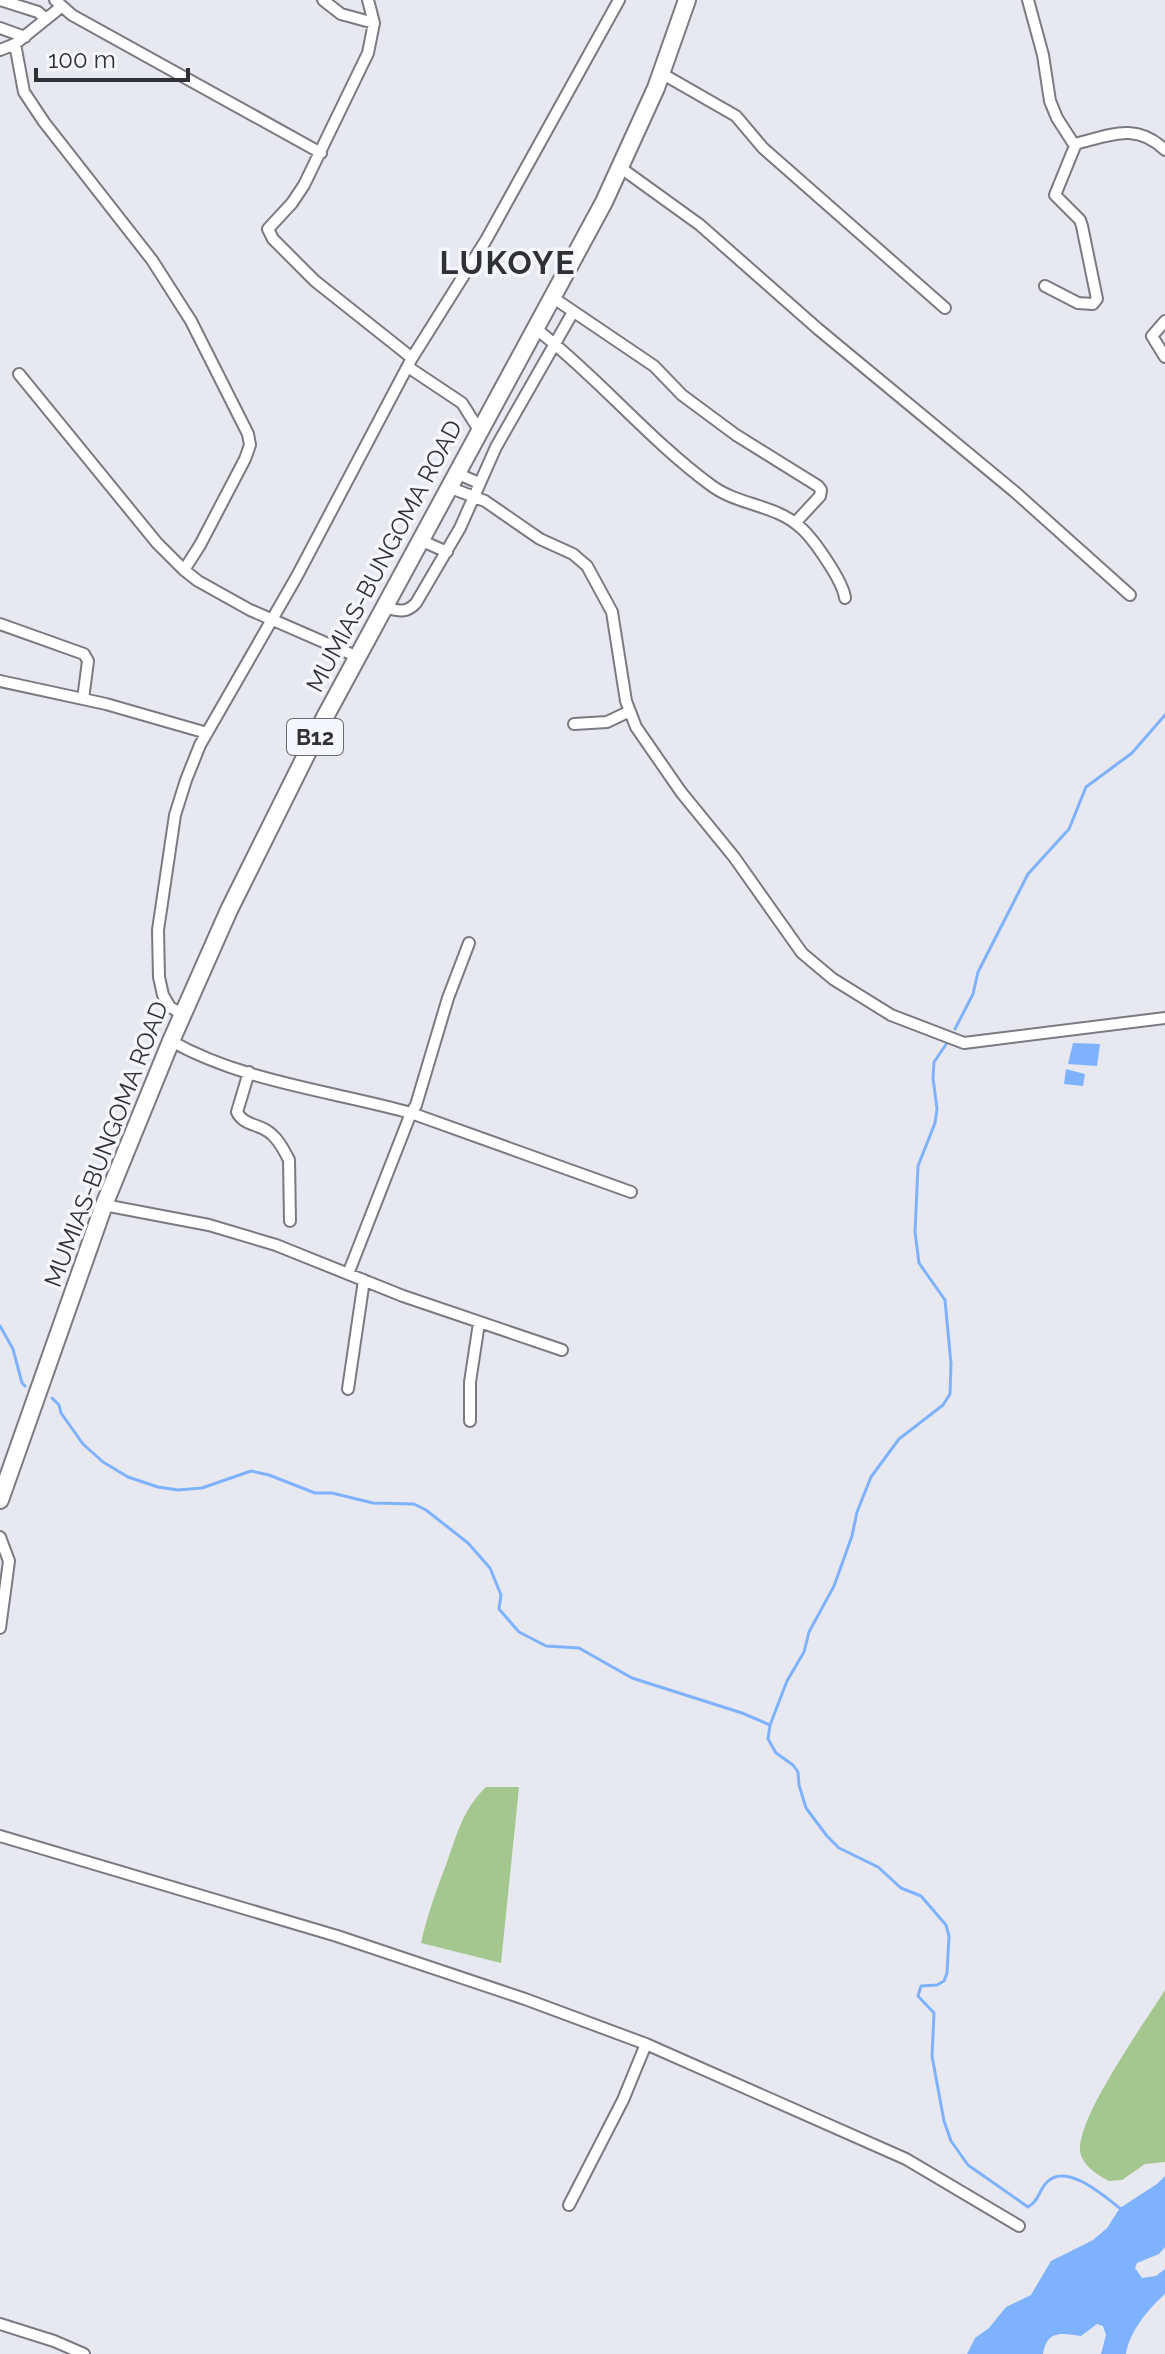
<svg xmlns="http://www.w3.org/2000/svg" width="1165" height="2354" font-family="Raleway,sans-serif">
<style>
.green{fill:#a4c78f}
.water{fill:#7eb2ff}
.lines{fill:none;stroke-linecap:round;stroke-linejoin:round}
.stream{stroke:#7eb2ff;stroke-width:3}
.minor-casing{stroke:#7a7a81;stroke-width:14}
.trunk-casing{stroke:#7a7a81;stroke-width:20}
.minor{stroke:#fff;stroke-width:10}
.trunk{stroke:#fff;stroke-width:16}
.labels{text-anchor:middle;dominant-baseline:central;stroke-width:7;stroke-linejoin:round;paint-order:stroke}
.shield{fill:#f5f6fe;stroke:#6b6c71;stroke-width:2}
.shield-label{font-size:22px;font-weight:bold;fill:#303134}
.street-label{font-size:24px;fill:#303134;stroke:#f5f6fe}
.district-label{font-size:32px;font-weight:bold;letter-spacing:2px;fill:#303134;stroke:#f5f6fe}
</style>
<rect width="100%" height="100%" fill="#e8e8f0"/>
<path class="green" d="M 486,1787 L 519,1787 L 501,1963 L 421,1943 C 427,1916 436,1891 446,1865 C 457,1835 462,1810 486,1787 Z
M 1165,1990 L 1165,2162 L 1145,2164 L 1122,2180 L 1109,2181 C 1098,2175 1081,2165 1080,2150 C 1078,2116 1145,2022 1165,1990 Z"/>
<path class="water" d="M 1073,1043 L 1100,1044 L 1097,1066 L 1068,1064 Z
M 1066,1069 L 1085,1074 L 1083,1086 L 1064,1084 Z
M 1165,2176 L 1165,2247 L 1159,2254 L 1137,2263 L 1135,2268 L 1142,2278 L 1156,2276 L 1165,2269 L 1165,2294 C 1149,2308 1129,2332 1126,2354 L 1101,2354 L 1106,2335 L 1103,2326 L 1097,2324 L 1081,2336 C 1061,2333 1047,2330 1043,2354 L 967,2354 L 975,2338 L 989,2328 L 1006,2307 L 1031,2295 L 1051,2261 L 1093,2240 L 1107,2228 L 1120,2208 L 1157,2184 Z"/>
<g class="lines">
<path class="stream" d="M 955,1029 L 973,994 L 978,972 L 1028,874 L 1069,829 L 1086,787 L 1132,753 L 1165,715
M 947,1043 L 934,1062 L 933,1078 L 937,1109 L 935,1123 L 918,1166 L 915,1232 L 919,1263 L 945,1300 L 951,1364 L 950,1394 L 943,1405 L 899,1439 L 871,1477 L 857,1512 L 852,1536 L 834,1586 L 809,1632 L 804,1652 L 787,1681 L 770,1725 L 768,1739 L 776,1753 L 793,1765 L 798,1772 L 799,1785 L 806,1808 L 827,1836 L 839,1848 L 878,1867 L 901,1888 L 921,1896 L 946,1925 L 949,1936 L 947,1973 L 944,1981 L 937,1985 L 921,1986 L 918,1996 L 934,2013 L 932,2056 L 944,2121 L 951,2141 L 968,2165 L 1028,2207 C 1039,2201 1039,2190 1047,2182 C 1067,2162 1105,2197 1121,2209
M 0,1326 L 13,1349 L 22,1383 L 25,1386
M 52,1398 L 59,1405 L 61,1413 L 83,1444 L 103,1462 L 128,1477 L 158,1487 L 178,1490 L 202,1488 L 251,1471 L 269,1475 L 315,1493 L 332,1493 L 373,1503 L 414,1504 L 426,1510 L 468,1543 L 490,1568 L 501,1595 L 499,1609 L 519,1632 L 546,1646 L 579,1648 L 632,1678 L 742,1713 L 770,1725"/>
<g class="minor-casing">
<path id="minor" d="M 0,0 L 38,12 L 46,19
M 55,0 L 72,15 L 321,153
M 323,0 L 341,14 L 374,23
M 368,0 L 374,23 L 368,53 L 304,185 L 292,203 L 268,229 L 273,239 L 315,281 L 412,358
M 1028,0 L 1043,55 L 1050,101 L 1057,118 L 1075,146 L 1055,195 L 1080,220 L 1082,226 L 1097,299 L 1093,304 L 1078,303 L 1045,286
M 0,28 L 25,37
M 15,44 L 24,92 L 44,122 L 152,260 L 191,321 L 248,434 L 250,445 L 245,459 L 200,545 L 184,570
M 0,50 L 15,44 L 61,7
M 661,73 L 736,116 L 763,148 L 945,308
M 1075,144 C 1111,135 1136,122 1165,150
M 621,168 L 700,225 L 818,329 L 1015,492 L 1130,595
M 552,297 L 654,366 L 682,395 L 736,435 L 818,486 L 821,490 L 820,496 L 795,523
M 1165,321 L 1152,336 L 1165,357
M 535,328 C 598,377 648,439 712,486 C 738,505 776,505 800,527 C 813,538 843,581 845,598
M 408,367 L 462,403 L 479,430
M 19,374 L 157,543 L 184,570 L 198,581 L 250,610 L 358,657
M 456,473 L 479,483
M 448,487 L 485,501 L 540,539 L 573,554 L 587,566 L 612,612 L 626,701 L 636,727 L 681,792 L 734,857 L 802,953 L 833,979 L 891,1015 L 964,1043 L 1165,1018
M 420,540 L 447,552
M 384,607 C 398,611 406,614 416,603 L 460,528 L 496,447 L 573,312
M 0,624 L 84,654 L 88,661 L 83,699
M 0,681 L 106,704 L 207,733
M 574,724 L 607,722 L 628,712
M 469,943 L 448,998 L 416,1105 L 411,1113 L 631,1192
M 182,1014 L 170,1007 L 163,995 L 159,977 L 158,930 L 175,815 L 186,780 L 200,745 L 297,576 L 412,358 L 486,240 L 619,0
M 171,1041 C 244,1082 332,1091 411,1113 L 348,1274
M 249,1072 L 237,1112 C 242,1123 254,1124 264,1129 C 276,1135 283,1148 289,1160 L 290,1221
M 104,1205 L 209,1225 L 276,1245 L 403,1296 L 562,1350
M 348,1389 L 364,1280
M 470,1421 L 470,1382 L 479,1323
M 0,1537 L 9,1561 L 0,1628
M 0,1836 L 337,1936 L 525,1999 L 646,2044 L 906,2159 L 1019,2226
M 569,2205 L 623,2100 L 646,2044
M 0,2324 L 54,2341 L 84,2354"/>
</g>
<g class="trunk-casing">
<path id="trunk" d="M 0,1500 L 104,1205 L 171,1041 L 229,910 L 325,717 L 604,202 L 656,88 L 687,0"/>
</g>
<use href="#minor" class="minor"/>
<use href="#trunk" class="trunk"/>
</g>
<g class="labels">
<rect class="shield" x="287" y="719" width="56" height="36" rx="6"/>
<g class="shield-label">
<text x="315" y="737">B12</text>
</g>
<g class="street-label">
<text transform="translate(384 556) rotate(-62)">MUMIAS-BUNGOMA ROAD</text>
<text transform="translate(106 1144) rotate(-69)">MUMIAS-BUNGOMA ROAD</text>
</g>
<g class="district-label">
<text x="508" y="262">LUKOYE</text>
</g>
</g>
<path d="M36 68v12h152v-12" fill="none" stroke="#303134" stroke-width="4"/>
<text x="48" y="68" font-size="24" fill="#303134" stroke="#f5f6fe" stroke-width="6" paint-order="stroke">100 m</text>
</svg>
